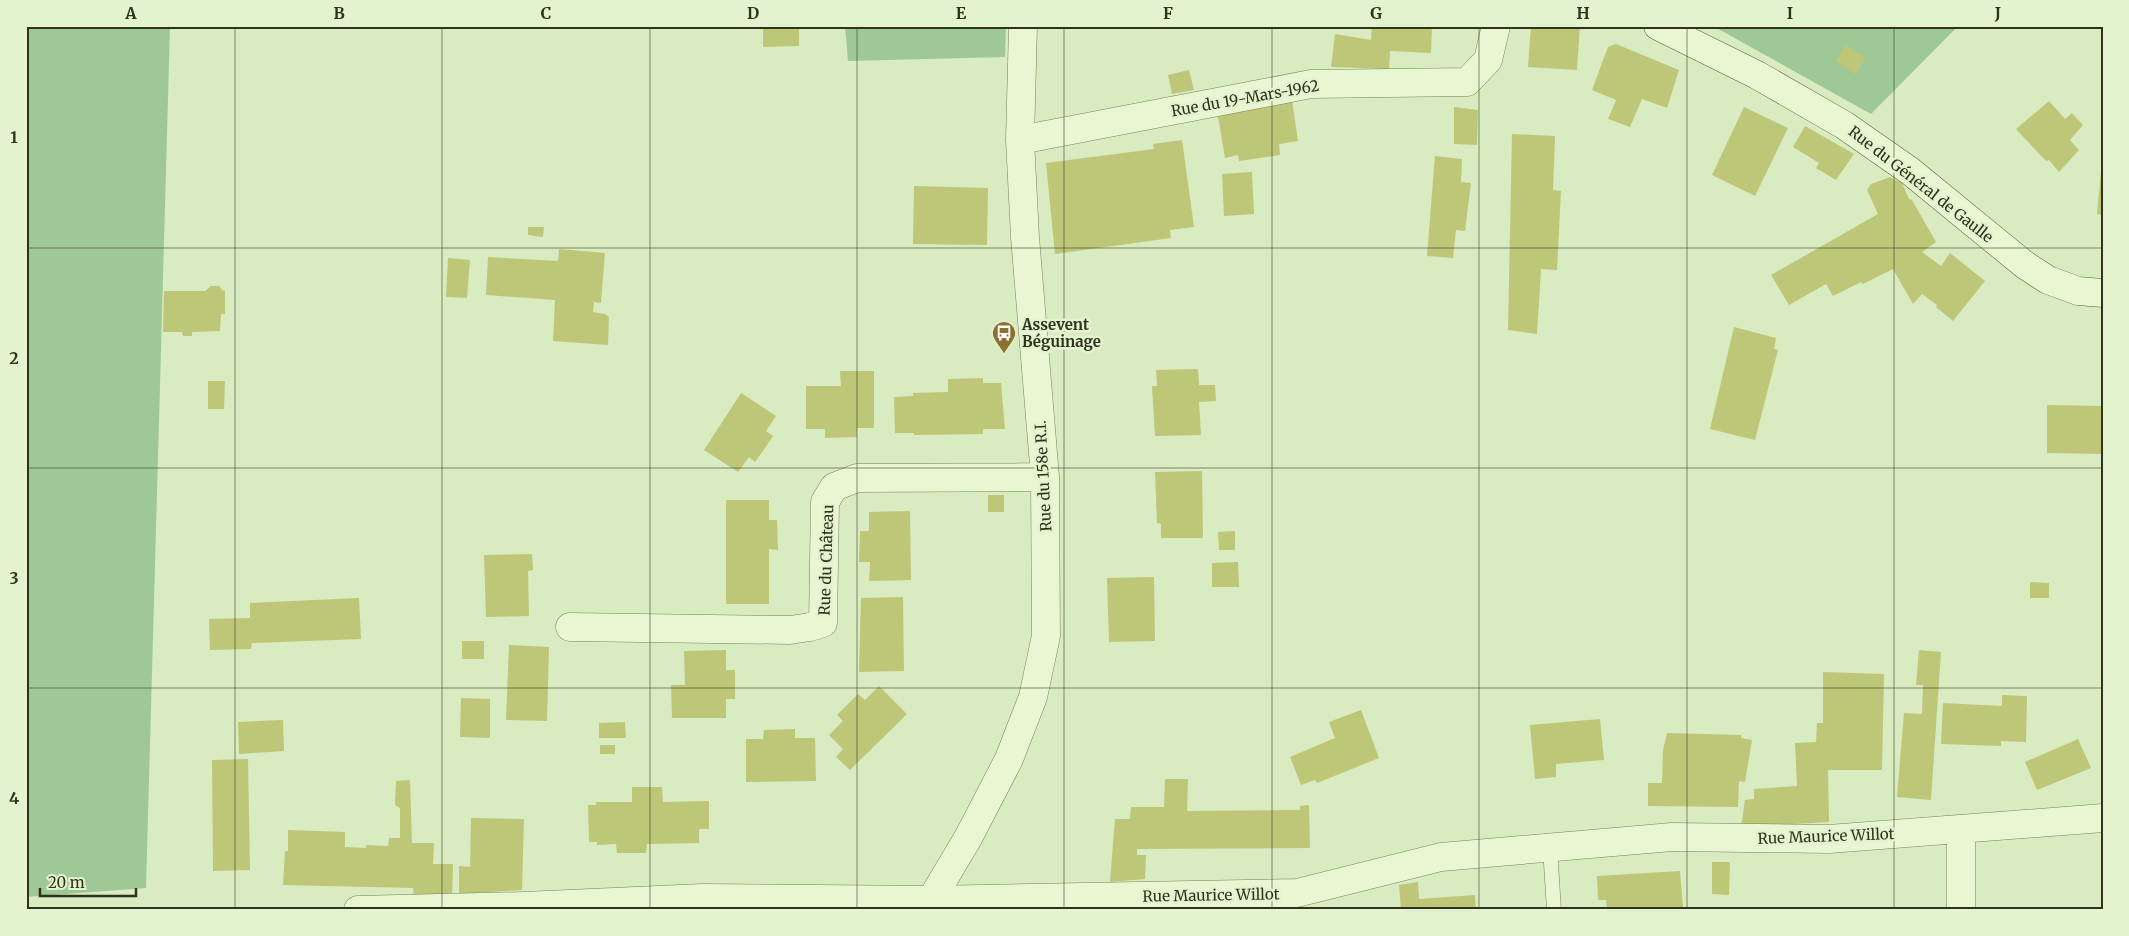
<svg xmlns="http://www.w3.org/2000/svg" width="2129" height="936" font-family="Merriweather,serif">
<style>
.green{fill:#9ec895}
.building{fill:#bdc777}
.lines{fill:none;stroke-linecap:round;stroke-linejoin:round}
.lane-casing{stroke:#798259;stroke-width:15}
.street-casing{stroke:#798259;stroke-width:29}
.secondary-casing{stroke:#5c643c;stroke-width:29}
.lane{stroke:#e8f6d2;stroke-width:14}
.street{stroke:#e8f6d2;stroke-width:28}
.secondary{stroke:#e8f6d2;stroke-width:28}
.grid{fill:none;stroke:#2f331d;stroke-width:1;stroke-opacity:0.55}
.labels{text-anchor:middle;dominant-baseline:central;stroke-width:5;stroke-linejoin:round;paint-order:stroke}
.street-label{font-size:15px;fill:#2f331d;stroke:#e4f3cf}
.poi-label{font-size:15px;font-weight:bold;fill:#2f331d;stroke:#e4f3cf;text-anchor:start}
.neatline{fill:none;stroke:#2f331d;stroke-width:2}
.grid-label{font-size:16px;text-anchor:middle;font-weight:bold;fill:#2f331d}
</style>
<rect width="100%" height="100%" fill="#d9ebc0"/>
<path class="green" d="M 26,26 L 170,26 L 146,888 L 26,897 Z
M 845,26 L 1006,26 L 1005,57 L 848,61 Z
M 1713,26 L 1958,26 L 1871,114 Z"/>
<path class="building" d="M 763,26 L 799,26 L 799,46 L 763,47 Z
M 1372,26 L 1432,26 L 1431,53 L 1390,51 L 1389,69 L 1331,67 L 1335,34 L 1371,40 Z
M 1531,26 L 1580,26 L 1577,70 L 1528,67 Z
M 1616,44 L 1679,70 L 1667,108 L 1642,99 L 1630,127 L 1608,119 L 1616,100 L 1592,90 L 1608,47 Z
M 1846,45 L 1866,58 L 1855,74 L 1836,61 Z
M 1189,70 L 1194,90 L 1172,94 L 1168,75 Z
M 1292,100 L 1298,141 L 1279,144 L 1280,155 L 1239,161 L 1238,155 L 1225,158 L 1217,110 Z
M 2049,101 L 2065,119 L 2072,113 L 2083,125 L 2070,140 L 2079,150 L 2059,172 L 2049,160 L 2046,161 L 2016,129 Z
M 1454,107 L 1478,110 L 1477,145 L 1454,144 Z
M 1744,107 L 1788,128 L 1755,196 L 1712,175 Z
M 1805,126 L 1854,154 L 1836,180 L 1816,168 L 1819,163 L 1793,147 Z
M 1512,134 L 1555,136 L 1553,190 L 1561,191 L 1557,270 L 1541,269 L 1537,334 L 1508,330 Z
M 1182,140 L 1194,227 L 1170,230 L 1171,238 L 1055,254 L 1046,163 L 1154,149 L 1153,144 Z
M 1435,156 L 1462,159 L 1461,182 L 1471,183 L 1465,231 L 1456,230 L 1453,258 L 1427,256 Z
M 2101,171 L 2103,171 L 2103,215 L 2097,214 Z
M 1252,172 L 1254,214 L 1224,216 L 1222,174 Z
M 1890,177 L 1902,183 L 1909,199 L 1912,200 L 1936,242 L 1922,252 L 1941,266 L 1950,253 L 1985,281 L 1953,321 L 1936,307 L 1937,305 L 1922,294 L 1913,304 L 1893,269 L 1863,284 L 1861,282 L 1833,296 L 1826,284 L 1789,305 L 1771,275 L 1878,214 L 1867,190 L 1871,184 Z
M 914,186 L 988,188 L 987,245 L 913,244 Z
M 528,227 L 544,227 L 543,237 L 528,235 Z
M 559,249 L 605,253 L 601,303 L 594,302 L 593,312 L 605,314 L 609,317 L 608,345 L 553,341 L 555,300 L 486,295 L 488,257 L 558,261 Z
M 448,258 L 470,260 L 467,298 L 446,297 Z
M 211,286 L 219,286 L 223,291 L 225,290 L 225,314 L 221,314 L 220,331 L 192,332 L 192,336 L 183,336 L 182,332 L 163,332 L 164,291 L 205,291 Z
M 1734,327 L 1776,338 L 1774,349 L 1778,350 L 1755,440 L 1710,429 Z
M 1198,369 L 1199,385 L 1215,385 L 1216,401 L 1199,402 L 1201,435 L 1155,436 L 1152,386 L 1157,386 L 1156,370 Z
M 840,371 L 874,371 L 874,428 L 857,428 L 857,437 L 825,438 L 825,429 L 806,429 L 806,386 L 841,386 Z
M 983,378 L 983,383 L 1001,383 L 1005,429 L 983,429 L 983,434 L 914,435 L 914,433 L 895,433 L 894,397 L 913,396 L 913,393 L 948,392 L 948,379 Z
M 208,381 L 225,381 L 224,409 L 208,409 Z
M 741,393 L 776,416 L 766,431 L 773,436 L 765,448 L 755,462 L 749,457 L 738,472 L 704,450 Z
M 2047,405 L 2103,406 L 2103,454 L 2047,453 Z
M 1202,471 L 1203,538 L 1161,538 L 1161,524 L 1157,523 L 1155,472 Z
M 988,495 L 1004,495 L 1004,512 L 988,512 Z
M 726,500 L 769,500 L 769,520 L 777,520 L 778,550 L 769,549 L 769,604 L 726,604 Z
M 910,511 L 911,580 L 869,581 L 870,562 L 859,562 L 860,531 L 869,531 L 869,512 Z
M 1235,531 L 1235,550 L 1219,550 L 1218,532 Z
M 532,554 L 533,570 L 528,571 L 529,616 L 486,617 L 484,555 Z
M 1238,562 L 1239,587 L 1212,587 L 1212,563 Z
M 1154,577 L 1155,641 L 1109,642 L 1107,578 Z
M 2030,582 L 2049,583 L 2049,598 L 2030,598 Z
M 903,597 L 904,671 L 859,672 L 861,598 Z
M 359,598 L 361,639 L 252,643 L 251,649 L 210,650 L 209,619 L 250,618 L 250,603 Z
M 462,641 L 484,641 L 484,659 L 462,659 Z
M 509,645 L 549,647 L 547,721 L 506,720 Z
M 726,650 L 726,670 L 735,670 L 735,699 L 726,699 L 726,718 L 672,718 L 671,685 L 685,685 L 684,651 Z
M 1919,650 L 1941,652 L 1931,800 L 1897,797 L 1904,713 L 1922,714 L 1923,685 L 1916,685 Z
M 1823,672 L 1884,674 L 1882,770 L 1828,770 L 1829,822 L 1741,827 L 1745,800 L 1754,799 L 1754,789 L 1797,786 L 1795,743 L 1816,742 L 1817,723 L 1823,723 Z
M 879,686 L 907,714 L 850,770 L 836,757 L 843,749 L 829,735 L 843,721 L 837,715 L 858,694 L 865,700 Z
M 2002,695 L 2027,696 L 2026,742 L 2001,741 L 2001,746 L 1941,744 L 1943,703 L 2002,706 Z
M 461,698 L 490,699 L 490,738 L 460,737 Z
M 1361,710 L 1379,758 L 1317,783 L 1315,780 L 1301,785 L 1290,757 L 1335,738 L 1329,722 Z
M 1600,719 L 1604,760 L 1556,764 L 1556,777 L 1535,779 L 1530,725 Z
M 283,720 L 284,751 L 239,754 L 238,722 Z
M 625,722 L 626,738 L 599,738 L 599,723 Z
M 795,729 L 795,738 L 815,738 L 816,781 L 746,782 L 746,739 L 763,739 L 764,730 Z
M 1667,733 L 1741,735 L 1741,738 L 1752,740 L 1745,782 L 1739,781 L 1738,807 L 1648,806 L 1648,783 L 1662,783 L 1663,750 Z
M 2078,739 L 2091,768 L 2037,790 L 2025,762 Z
M 600,745 L 615,745 L 615,754 L 600,754 Z
M 248,759 L 250,870 L 213,871 L 212,760 Z
M 1165,779 L 1188,779 L 1187,811 L 1300,810 L 1300,806 L 1309,805 L 1310,848 L 1137,849 L 1137,855 L 1146,855 L 1145,879 L 1110,882 L 1115,819 L 1130,819 L 1131,807 L 1164,807 Z
M 410,780 L 412,843 L 434,843 L 433,864 L 453,864 L 452,900 L 414,899 L 413,888 L 283,885 L 285,851 L 288,851 L 288,830 L 345,832 L 345,847 L 366,848 L 366,845 L 388,846 L 389,838 L 400,838 L 400,808 L 395,805 L 396,781 Z
M 632,787 L 662,787 L 663,802 L 709,801 L 709,829 L 699,829 L 699,843 L 647,844 L 646,853 L 617,853 L 616,844 L 597,845 L 597,842 L 589,842 L 588,805 L 596,805 L 596,802 L 632,802 Z
M 471,818 L 524,819 L 522,890 L 459,894 L 459,866 L 470,867 Z
M 1712,862 L 1730,862 L 1729,895 L 1712,894 Z
M 1680,871 L 1683,907 L 1688,907 L 1688,910 L 1607,910 L 1606,900 L 1598,900 L 1597,876 Z
M 1418,882 L 1419,899 L 1475,895 L 1476,910 L 1401,910 L 1399,885 Z"/>
<g class="lines">
<g class="lane-casing">
<path id="lane" d="M 1550,848 L 1554,910"/>
</g>
<g class="street-casing">
<path id="street" d="M 1020,140 L 1311,84 L 1467,82 L 1488,60 L 1496,26
M 570,627 L 790,630 L 810,627 L 823,623 L 825,502 L 834,487 L 857,478 L 1045,477
M 1961,830 L 1961,910
M 931,900 L 968,838 L 1009,759 L 1033,697 L 1046,636 L 1045,477 L 1025,237 L 1020,140 L 1023,26
M 358,910 L 524,906 L 702,898 L 931,900 L 1297,893 L 1441,857 L 1672,837 L 1829,839 L 2103,818"/>
</g>
<g class="secondary-casing">
<path id="secondary" d="M 1658,26 L 1757,75 L 1844,125 L 1910,171 L 2025,265 L 2048,280 L 2078,291 L 2103,293"/>
</g>
<use href="#lane" class="lane"/>
<use href="#street" class="street"/>
<use href="#secondary" class="secondary"/>
</g>
<path class="grid" d="M 235,26 L 235,910M 442,26 L 442,910M 650,26 L 650,910M 857,26 L 857,910M 1064,26 L 1064,910M 1272,26 L 1272,910M 1479,26 L 1479,910M 1687,26 L 1687,910M 1894,26 L 1894,910M 26,248 L 2103,248M 26,468 L 2103,468M 26,688 L 2103,688"/>
<defs>
<g id="bus-pin" transform="scale(1.25)"><path d="M0 17L-7.5 6A9.5 9.5 0 1 1 7.5 6Z" fill="#8d702d" stroke="#e4f3cf"/><path d="M-5-6H5V4H4V6H2V4H-2V6H-4V4H-5ZM-3.5-4V0h7V-4ZM-3.5 1.2v1.5H-2V1.2ZM2 1.2v1.5H3.5V1.2Z" fill="#fff"/></g>
</defs>
<g fill-rule="evenodd">
<use href="#bus-pin" x="1004" y="333"/>
</g>
<g class="labels">
<g class="street-label">
<text transform="translate(1245 98) rotate(-10)">Rue du 19-Mars-1962</text>
<text transform="translate(1921 184) rotate(38)">Rue du Général de Gaulle</text>
<text transform="translate(1043 476) rotate(-93)">Rue du 158e R.I.</text>
<text transform="translate(826 560) rotate(-88)">Rue du Château</text>
<text transform="translate(1826 836) rotate(-2)">Rue Maurice Willot</text>
<text transform="translate(1211 895) rotate(-1)">Rue Maurice Willot</text>
</g>
<g class="poi-label">
<text x="1022" y="324">Assevent<tspan x="1022" dy="17">Béguinage</tspan></text>
</g>
</g>
<rect width="2129" height="936" fill="none" stroke="#e4f3cf" stroke-width="55"/>
<path d="M40 888v8h96v-8" fill="none" stroke="#2f331d" stroke-width="2.5"/>
<text x="48" y="888" font-size="15" fill="#2f331d" stroke="#e4f3cf" stroke-width="4" paint-order="stroke">20 m</text>
<rect x="28" y="28" width="2074" height="880" class="neatline"/>
<g class="grid-label">
<text x="131" y="19">A</text>
<text x="339" y="19">B</text>
<text x="546" y="19">C</text>
<text x="753" y="19">D</text>
<text x="961" y="19">E</text>
<text x="1168" y="19">F</text>
<text x="1376" y="19">G</text>
<text x="1583" y="19">H</text>
<text x="1790" y="19">I</text>
<text x="1998" y="19">J</text>
<text x="14" y="143">1</text>
<text x="14" y="364">2</text>
<text x="14" y="584">3</text>
<text x="14" y="804">4</text>
</g>
</svg>
